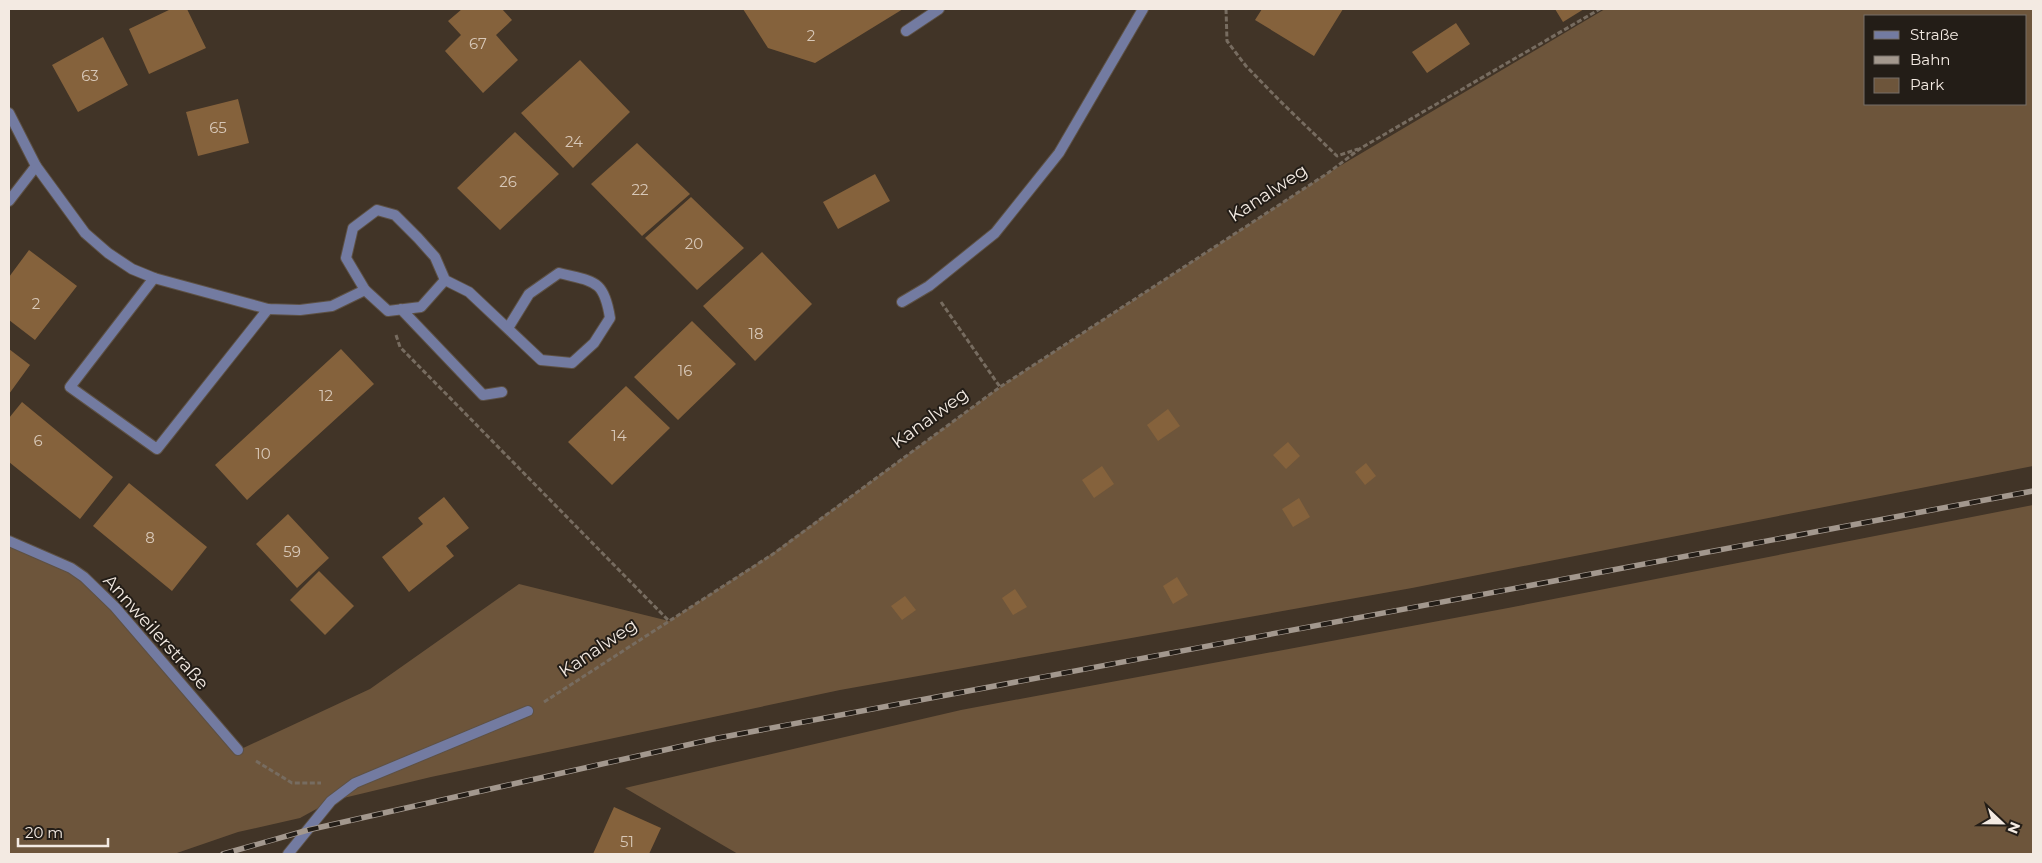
<svg xmlns="http://www.w3.org/2000/svg" width="2042" height="863" font-family="Montserrat,sans-serif">
<style>
.green{fill:#6d553b;fill-rule:evenodd}
.building{fill:#85623c}
.lines{fill:none;stroke-linecap:round;stroke-linejoin:round}
.service-casing{stroke:#5d5145;stroke-width:12}
.minor-casing{stroke:#5d5145;stroke-width:12}
.path{stroke:#776c60;stroke-width:3;stroke-dasharray:5 2.5;stroke-linecap:butt}
.service{stroke:#737ba1;stroke-width:10}
.minor{stroke:#737ba1;stroke-width:10}
.rail-casing{stroke:#a3988e;stroke-width:5.5}
.rail{stroke:#231d17;stroke-width:4;stroke-dasharray:11;stroke-linecap:butt}
.labels{text-anchor:middle;dominant-baseline:central;stroke-width:4;stroke-linejoin:round;paint-order:stroke}
.number-label{font-size:15px;fill:#d8c8b8}
.street-label{font-size:18px;fill:#f3eae2;stroke:#231d17}
</style>
<rect width="100%" height="100%" fill="#413427"/>
<path class="green" d="M 1605,9 L 2033,9 L 2033,466 L 1412,588 L 840,690 L 431,777 L 331,801 L 300,818 L 238,832 L 174,854 L 9,854 L 9,541 L 84,577 L 239,750 L 370,689 L 519,584 L 669,621 L 773,553 L 1000,387 L 1328,173 ZM 1866,16 L 2026,16 L 2026,104 L 1866,104 Z
M 2033,505 L 2033,854 L 738,854 L 625,788 L 961,710 L 1508,608 Z"/>
<path class="building" d="M 171,9 L 187,9 L 206,48 L 149,74 L 129,29 Z
M 462,9 L 502,9 L 512,20 L 496,35 L 518,60 L 483,93 L 445,51 L 461,35 L 448,21 Z
M 743,9 L 903,9 L 815,63 L 768,48 Z
M 1262,9 L 1343,9 L 1314,56 L 1255,20 Z
M 1555,9 L 1584,9 L 1563,22 Z
M 1456,23 L 1470,44 L 1427,73 L 1412,52 Z
M 103,37 L 128,85 L 78,112 L 52,65 Z
M 580,60 L 630,112 L 573,168 L 521,113 Z
M 238,99 L 249,143 L 198,156 L 186,112 Z
M 515,132 L 559,174 L 500,230 L 457,188 Z
M 637,143 L 690,194 L 642,236 L 591,184 Z
M 875,174 L 890,201 L 838,229 L 823,202 Z
M 691,197 L 744,248 L 697,290 L 645,238 Z
M 29,250 L 77,286 L 35,340 L 9,320 L 9,277 Z
M 762,252 L 812,304 L 755,361 L 703,306 Z
M 692,321 L 736,364 L 678,420 L 634,377 Z
M 9,349 L 30,365 L 9,394 Z
M 341,349 L 374,384 L 247,500 L 215,465 Z
M 626,386 L 670,428 L 612,485 L 568,442 Z
M 22,402 L 113,477 L 80,519 L 9,462 L 9,418 Z
M 1168,409 L 1180,426 L 1158,441 L 1147,425 Z
M 1288,442 L 1300,456 L 1286,469 L 1273,455 Z
M 1366,463 L 1376,476 L 1365,485 L 1355,472 Z
M 1102,466 L 1114,484 L 1094,498 L 1082,480 Z
M 129,483 L 207,547 L 172,591 L 93,526 Z
M 444,497 L 469,528 L 446,546 L 454,556 L 409,592 L 382,557 L 423,524 L 418,518 Z
M 1299,498 L 1310,517 L 1293,527 L 1282,509 Z
M 288,514 L 329,558 L 297,588 L 256,544 Z
M 319,571 L 354,606 L 325,635 L 290,600 Z
M 1177,577 L 1188,595 L 1173,604 L 1163,586 Z
M 1015,589 L 1027,607 L 1013,615 L 1002,598 Z
M 905,596 L 916,610 L 902,620 L 891,606 Z
M 614,807 L 661,828 L 649,854 L 593,854 Z"/>
<g class="lines">
<g class="service-casing">
<path id="service" d="M 906,31 L 939,9
M 9,201 L 36,166
M 377,210 L 395,215 L 418,238 L 435,257 L 445,280 L 421,307 L 388,311 L 365,290 L 346,258 L 353,228 Z
M 154,278 L 70,387 L 157,449 L 268,309
M 445,280 L 469,292 L 541,360 L 572,363 L 594,343 L 610,318 C 604,279 594,282 559,273 L 529,294 L 508,328
M 401,309 L 483,395 L 502,392
M 9,541 L 71,568 L 84,577 L 115,607 L 238,750"/>
</g>
<g class="minor-casing">
<path id="minor" d="M 9,113 L 36,166 L 85,233 L 108,253 L 132,269 L 154,278 L 268,309 L 300,310 L 332,306 L 365,290
M 902,302 L 929,286 L 995,233 L 1059,153 L 1143,9
M 288,854 L 331,801 L 355,783 L 528,711"/>
</g>
<path class="path" d="M 1226,9 L 1227,41 L 1246,66 L 1280,101 L 1337,156 L 1358,149
M 941,302 L 1000,387
M 396,335 L 400,347 L 669,621
M 544,702 L 773,554 L 1000,387 L 1328,173 L 1361,148 L 1600,9
M 256,761 L 292,783 L 321,783"/>
<use href="#service" class="service"/>
<use href="#minor" class="minor"/>
<g class="rail-casing">
<path id="rail" d="M 223,854 L 308,830 L 718,738 L 2033,491"/>
</g>
<use href="#rail" class="rail"/>
</g>
<g class="labels">
<g class="number-label">
<text x="811" y="35">2</text>
<text x="478" y="43">67</text>
<text x="90" y="75">63</text>
<text x="218" y="127">65</text>
<text x="574" y="141">24</text>
<text x="508" y="181">26</text>
<text x="640" y="189">22</text>
<text x="694" y="243">20</text>
<text x="36" y="303">2</text>
<text x="756" y="333">18</text>
<text x="685" y="370">16</text>
<text x="326" y="395">12</text>
<text x="619" y="435">14</text>
<text x="38" y="440">6</text>
<text x="263" y="453">10</text>
<text x="150" y="537">8</text>
<text x="292" y="551">59</text>
<text x="627" y="841">51</text>
</g>
<g class="street-label">
<text transform="translate(1268 193) rotate(-33)">Kanalweg</text>
<text transform="translate(930 418) rotate(-36)">Kanalweg</text>
<text transform="translate(156 632) rotate(48)">Annweilerstraße</text>
<text transform="translate(598 648) rotate(-34)">Kanalweg</text>
</g>
</g>
<rect width="2042" height="863" fill="none" stroke="#f3eae2" stroke-width="20"/>
<rect x="1864" y="15" width="162" height="90" fill="#231d17" stroke="#766f68"/>
<rect x="1874" y="31" width="25" height="8" fill="#737ba1" stroke="#766f68"/>
<text x="1910" y="40" font-size="15" fill="#f3eae2">Straße</text>
<rect x="1874" y="56" width="25" height="8" fill="#a3988e" stroke="#766f68"/>
<text x="1910" y="65" font-size="15" fill="#f3eae2">Bahn</text>
<rect x="1874" y="78" width="25" height="15" fill="#6d553b" stroke="#766f68"/>
<text x="1910" y="90" font-size="15" fill="#f3eae2">Park</text>
<g transform="translate(2002 823) rotate(112)" stroke="#231d17" stroke-width="4" paint-order="stroke">
<path d="M0-4L9 19L0 12L-9 19Z" fill="#f3eae2"/>
<text y="-8" font-size="14" font-weight="bold" text-anchor="middle" fill="#f3eae2">N</text>
</g>
<path d="M18 838v8h90v-8" fill="none" stroke="#f3eae2" stroke-width="2.5"/>
<text x="25" y="838" font-size="15" fill="#f3eae2" stroke="#231d17" stroke-width="4" paint-order="stroke">20 m</text>
</svg>
